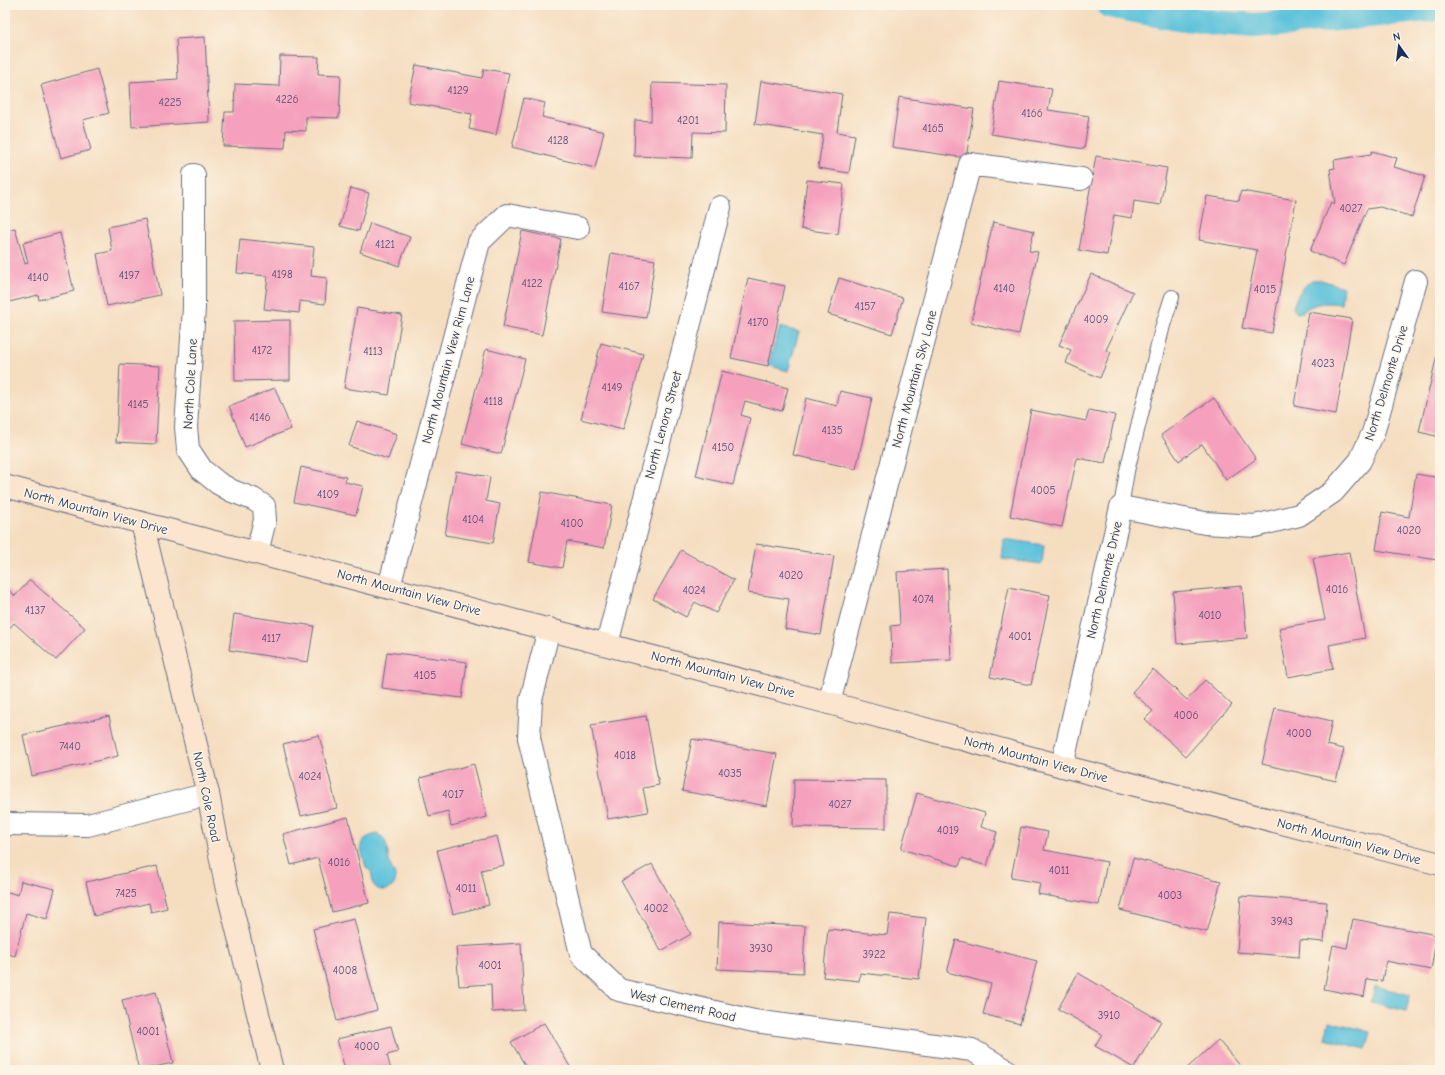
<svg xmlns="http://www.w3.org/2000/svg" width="1445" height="1075" font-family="'Comic Neue',sans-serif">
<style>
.water{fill:#5ec3db;stroke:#3c799c}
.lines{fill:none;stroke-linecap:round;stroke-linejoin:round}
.canal{stroke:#5ec3db;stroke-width:26}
.building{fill:#f5a0bd}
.lane-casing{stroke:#676c80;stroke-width:16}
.street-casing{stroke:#676c80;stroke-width:24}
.secondary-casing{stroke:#676c80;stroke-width:24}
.lane{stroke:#fff;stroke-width:14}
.street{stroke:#fff;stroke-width:22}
.secondary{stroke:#fbe5cf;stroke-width:22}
.labels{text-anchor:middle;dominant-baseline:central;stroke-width:3;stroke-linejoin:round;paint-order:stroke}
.number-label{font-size:11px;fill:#524b76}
.street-label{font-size:13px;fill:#1b2f5e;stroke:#fcf5e5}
</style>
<rect width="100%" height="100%" fill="#fcf5e5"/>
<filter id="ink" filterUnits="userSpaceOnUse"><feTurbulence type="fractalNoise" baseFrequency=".025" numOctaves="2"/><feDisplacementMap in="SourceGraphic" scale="8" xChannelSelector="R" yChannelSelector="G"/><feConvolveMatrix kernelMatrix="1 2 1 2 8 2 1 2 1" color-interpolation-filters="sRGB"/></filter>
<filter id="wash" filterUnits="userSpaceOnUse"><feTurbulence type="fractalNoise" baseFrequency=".012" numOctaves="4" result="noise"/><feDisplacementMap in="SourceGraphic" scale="16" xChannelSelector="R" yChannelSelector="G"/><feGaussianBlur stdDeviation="0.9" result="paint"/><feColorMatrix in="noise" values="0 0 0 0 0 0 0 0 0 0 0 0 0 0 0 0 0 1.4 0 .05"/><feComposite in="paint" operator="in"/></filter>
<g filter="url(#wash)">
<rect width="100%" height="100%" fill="#f5ddc0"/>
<path class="water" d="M 1312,280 L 1321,280 L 1343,287 L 1341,304 C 1331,303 1321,302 1312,306 C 1304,309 1306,312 1297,313 L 1293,308 C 1296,296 1302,287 1312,280 Z
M 780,327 L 799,332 L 788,371 L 768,365 Z
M 1004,539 L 1044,545 L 1042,564 L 1002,559 Z
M 377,834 C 380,836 382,836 384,839 C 389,848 387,859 391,867 C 393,872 397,876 395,882 C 392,892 378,893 373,884 C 372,880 372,875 371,871 L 366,868 C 362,849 353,840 377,834 Z
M 1375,986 L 1410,995 L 1406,1011 L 1371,1002 Z
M 1329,1021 L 1371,1032 L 1366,1049 L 1325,1039 Z"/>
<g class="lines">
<path class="canal" d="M 1109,5 L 1171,17 L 1215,23 L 1255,26 L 1440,8"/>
</g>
<g id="blocks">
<path class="building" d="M 205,37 L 209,122 L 132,127 L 130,82 L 178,79 L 176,39 Z
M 280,56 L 319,57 L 318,74 L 341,75 L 339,118 L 306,117 L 306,131 L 286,130 L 285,148 L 223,146 L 225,112 L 234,112 L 235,84 L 279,86 Z
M 416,65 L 482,78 L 484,69 L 509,73 L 496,135 L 469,129 L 472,114 L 408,102 Z
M 97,69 L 109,113 L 83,120 L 91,150 L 61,158 L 41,85 Z
M 761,81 L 842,94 L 837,132 L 855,135 L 849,173 L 818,168 L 823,135 L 755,124 Z
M 999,81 L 1052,89 L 1048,110 L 1089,116 L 1084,149 L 991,134 Z
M 652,83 L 726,85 L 725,133 L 693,132 L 692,158 L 634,156 L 635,120 L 651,121 Z
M 899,97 L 974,109 L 966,158 L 892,147 Z
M 524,98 L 545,103 L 542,117 L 604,132 L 595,168 L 512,147 Z
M 1372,151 L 1397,158 L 1394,167 L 1425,176 L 1412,217 L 1380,207 L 1367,209 L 1344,265 L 1310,251 L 1331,202 L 1335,204 L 1330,169 L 1335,168 L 1334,160 L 1371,154 Z
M 1096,156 L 1167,168 L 1160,205 L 1134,201 L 1132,218 L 1114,215 L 1107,255 L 1079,250 Z
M 807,180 L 844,184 L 838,234 L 801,229 Z
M 351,188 L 369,193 L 359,231 L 340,226 Z
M 1241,191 L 1296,200 L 1272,333 L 1242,328 L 1257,250 L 1199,240 L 1207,196 L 1239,201 Z
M 145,219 L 160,295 L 107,306 L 97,254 L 112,251 L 108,227 Z
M 993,222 L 1034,231 L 1029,251 L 1038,252 L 1019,334 L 971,323 Z
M 370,223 L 410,237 L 399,266 L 360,252 Z
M 15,228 L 25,264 L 28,263 L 23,243 L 60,233 L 74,291 L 39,300 L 38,295 L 5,303 L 5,230 Z
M 522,231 L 561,239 L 542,335 L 503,327 Z
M 240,239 L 314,247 L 311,276 L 327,278 L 325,304 L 300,301 L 299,313 L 264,309 L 268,276 L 237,273 Z
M 611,253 L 655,260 L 646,318 L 602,312 Z
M 1091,274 L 1133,292 L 1106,350 L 1111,352 L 1100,378 L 1066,363 L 1071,350 L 1059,345 Z
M 748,278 L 785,286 L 768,366 L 731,358 Z
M 839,278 L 903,298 L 892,334 L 828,314 Z
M 357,308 L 402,315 L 389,395 L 344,388 Z
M 1309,312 L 1352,319 L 1336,414 L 1294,406 Z
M 290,320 L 290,380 L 235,381 L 234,321 Z
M 601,343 L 643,354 L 623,430 L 581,419 Z
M 1439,346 L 1440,346 L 1440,437 L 1419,432 Z
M 486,349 L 525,359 L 501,454 L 462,444 Z
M 120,364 L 160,366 L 156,444 L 116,442 Z
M 722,371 L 788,388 L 782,411 L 745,401 L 741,415 L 750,418 L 733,485 L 696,476 Z
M 275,388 L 291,429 L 245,447 L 229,406 Z
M 840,391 L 872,398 L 856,469 L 793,455 L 806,398 L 837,406 Z
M 1214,398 L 1256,459 L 1226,480 L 1202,444 L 1179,461 L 1161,435 Z
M 1031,410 L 1086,421 L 1089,410 L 1115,415 L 1105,463 L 1077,458 L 1062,527 L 1010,516 Z
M 357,421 L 397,434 L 388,459 L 349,446 Z
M 301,467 L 346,477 L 345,482 L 363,486 L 356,515 L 294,502 Z
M 456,471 L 490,477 L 486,501 L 500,504 L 493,543 L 445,535 Z
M 1416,474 L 1440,478 L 1440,543 L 1437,560 L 1376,550 L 1382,512 L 1409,517 Z
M 542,492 L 612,505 L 604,548 L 567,541 L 562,568 L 529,562 Z
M 756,544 L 834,556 L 821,635 L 785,629 L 789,599 L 748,593 Z
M 681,550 L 734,580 L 716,613 L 695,602 L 686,617 L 653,599 Z
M 1349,552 L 1365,638 L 1329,645 L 1333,669 L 1288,677 L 1279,628 L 1325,620 L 1313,558 Z
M 947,569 L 951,660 L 892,663 L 891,626 L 900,625 L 897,572 Z
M 30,580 L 85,628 L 56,660 L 14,623 L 5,633 L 5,587 L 15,596 Z
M 1242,586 L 1247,638 L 1177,644 L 1173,592 Z
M 1009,587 L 1050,595 L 1031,685 L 990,677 Z
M 234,614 L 314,626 L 308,662 L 229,650 Z
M 387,652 L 467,662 L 462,698 L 382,688 Z
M 1153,669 L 1187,700 L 1205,680 L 1232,705 L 1186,756 L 1145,719 L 1153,711 L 1132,692 Z
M 1275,708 L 1332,721 L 1327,745 L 1344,749 L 1336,781 L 1262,764 Z
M 109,716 L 118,756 L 32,776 L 23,735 Z
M 646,716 L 659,785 L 643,788 L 648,812 L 608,819 L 591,725 Z
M 319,735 L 337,808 L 301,816 L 283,744 Z
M 692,739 L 777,754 L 767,806 L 682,791 Z
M 474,764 L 487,817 L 451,826 L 448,811 L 429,816 L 420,778 Z
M 794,779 L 886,780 L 886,828 L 793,827 Z
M 917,793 L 985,813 L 981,827 L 997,832 L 987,866 L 962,858 L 959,866 L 901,849 Z
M 348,817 L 369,903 L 332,912 L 318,858 L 291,865 L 283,834 Z
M 1021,827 L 1048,832 L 1044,850 L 1107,862 L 1099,905 L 1038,894 L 1040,883 L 1011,878 Z
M 497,836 L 504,865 L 481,870 L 489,905 L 453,914 L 437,850 Z
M 1133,858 L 1221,881 L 1207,932 L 1120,910 Z
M 652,864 L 691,934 L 661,951 L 621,881 Z
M 157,866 L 167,908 L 151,912 L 149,903 L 94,916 L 86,882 Z
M 21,881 L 55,889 L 47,919 L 26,913 L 15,956 L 5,953 L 5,891 L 18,895 Z
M 1241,896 L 1327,902 L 1324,942 L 1300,940 L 1299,957 L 1237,952 Z
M 890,914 L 926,918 L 919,979 L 860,973 L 859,981 L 823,977 L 828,929 L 887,935 Z
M 354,919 L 377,1010 L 337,1021 L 313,929 Z
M 1353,919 L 1437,935 L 1431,970 L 1386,961 L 1382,981 L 1367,979 L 1364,997 L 1324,989 L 1333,945 L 1347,948 Z
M 719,922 L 805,926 L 803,973 L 717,969 Z
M 956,940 L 1037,961 L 1020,1024 L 983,1014 L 991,984 L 947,972 Z
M 521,943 L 524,1010 L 492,1012 L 491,984 L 459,986 L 456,947 Z
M 1078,973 L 1161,1021 L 1134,1068 L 1095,1046 L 1102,1034 L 1058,1009 Z
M 156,992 L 173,1063 L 139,1070 L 122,1000 Z
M 544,1023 L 572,1070 L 528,1070 L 511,1042 Z
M 391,1026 L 398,1052 L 387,1055 L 391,1070 L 345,1070 L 337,1039 Z
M 1218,1040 L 1244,1070 L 1185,1070 Z"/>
</g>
</g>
<g filter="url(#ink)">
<use href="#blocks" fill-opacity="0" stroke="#676c80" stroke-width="1"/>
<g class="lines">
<g class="lane-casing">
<path id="lane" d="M 1121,507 L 1127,471 L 1163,325 L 1172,297"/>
</g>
<g class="street-casing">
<path id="street" d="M 194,175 L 194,308 L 186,427 L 188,449 L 202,470 L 218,483 L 232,491 L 253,499 L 264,506 L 265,520 L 257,552
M 389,587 L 479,242 L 507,215 L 578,228
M 549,629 L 531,700 L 529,738 L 581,954 L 619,990 L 754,1021 L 972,1050 L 1006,1070
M 607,644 L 720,207
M 829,703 L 970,164 L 1081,179
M 1062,766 L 1121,507 L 1205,523 L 1255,526 L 1299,515 L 1333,492 L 1360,461 L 1373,433 L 1416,281
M 5,824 L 88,825 L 208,794"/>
</g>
<g class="secondary-casing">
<path id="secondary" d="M 5,486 L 142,523 L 829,703 L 1062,766 L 1440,864
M 142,523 L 208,794 L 226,885 L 272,1070"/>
</g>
<use href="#lane" class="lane"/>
<use href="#street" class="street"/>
<use href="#secondary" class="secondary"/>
</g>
</g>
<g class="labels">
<g class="number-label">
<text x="458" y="90">4129</text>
<text x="287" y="99">4226</text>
<text x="170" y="102">4225</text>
<text x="1032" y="113">4166</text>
<text x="688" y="120">4201</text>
<text x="933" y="128">4165</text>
<text x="558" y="140">4128</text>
<text x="1351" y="208">4027</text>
<text x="385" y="244">4121</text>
<text x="282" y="274">4198</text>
<text x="129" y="275">4197</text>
<text x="38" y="277">4140</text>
<text x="532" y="283">4122</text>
<text x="629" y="286">4167</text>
<text x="1004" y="288">4140</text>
<text x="1265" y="289">4015</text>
<text x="865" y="306">4157</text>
<text x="1096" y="319">4009</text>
<text x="758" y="322">4170</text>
<text x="262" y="350">4172</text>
<text x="373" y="351">4113</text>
<text x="1323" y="363">4023</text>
<text x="612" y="387">4149</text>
<text x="493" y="401">4118</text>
<text x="138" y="404">4145</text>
<text x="260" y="417">4146</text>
<text x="832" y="430">4135</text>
<text x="723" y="447">4150</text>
<text x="1043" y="490">4005</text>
<text x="328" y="494">4109</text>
<text x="473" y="519">4104</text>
<text x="572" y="523">4100</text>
<text x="1409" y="530">4020</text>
<text x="791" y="575">4020</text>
<text x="1337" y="589">4016</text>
<text x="694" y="590">4024</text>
<text x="923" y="599">4074</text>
<text x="35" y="610">4137</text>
<text x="1210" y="615">4010</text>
<text x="1020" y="636">4001</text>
<text x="271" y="638">4117</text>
<text x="425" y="675">4105</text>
<text x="1186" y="715">4006</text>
<text x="1299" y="733">4000</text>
<text x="70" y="746">7440</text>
<text x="625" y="755">4018</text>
<text x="730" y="773">4035</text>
<text x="310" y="776">4024</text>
<text x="453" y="794">4017</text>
<text x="840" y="804">4027</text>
<text x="948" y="830">4019</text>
<text x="339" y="862">4016</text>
<text x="1059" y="870">4011</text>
<text x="466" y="888">4011</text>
<text x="126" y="893">7425</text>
<text x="1170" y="895">4003</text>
<text x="656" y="908">4002</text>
<text x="1282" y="921">3943</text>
<text x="761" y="948">3930</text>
<text x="874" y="954">3922</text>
<text x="490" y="965">4001</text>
<text x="345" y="970">4008</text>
<text x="1109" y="1015">3910</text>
<text x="148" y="1031">4001</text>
<text x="367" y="1046">4000</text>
</g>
<g class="street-label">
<text transform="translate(448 360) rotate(-75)">North Mountain View Rim Lane</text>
<text transform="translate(914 379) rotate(-75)">North Mountain Sky Lane</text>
<text transform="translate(1386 383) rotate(-73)">North Delmonte Drive</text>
<text transform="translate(190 384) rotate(-87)">North Cole Lane</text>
<text transform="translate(663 425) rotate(-75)">North Lenora Street</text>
<text transform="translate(96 511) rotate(15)">North Mountain View Drive</text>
<text transform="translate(1104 580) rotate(-77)">North Delmonte Drive</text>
<text transform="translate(409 592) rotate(15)">North Mountain View Drive</text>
<text transform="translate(723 674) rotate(15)">North Mountain View Drive</text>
<text transform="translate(1036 759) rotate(15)">North Mountain View Drive</text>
<text transform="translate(207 797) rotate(78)">North Cole Road</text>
<text transform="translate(1349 841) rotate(15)">North Mountain View Drive</text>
<text transform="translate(683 1005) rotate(13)">West Clement Road</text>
</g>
</g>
<rect width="1445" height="1075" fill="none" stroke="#fcf5e5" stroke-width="20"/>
<g transform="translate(1399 46) rotate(346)" stroke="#fcf5e5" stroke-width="3" paint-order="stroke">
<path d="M0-3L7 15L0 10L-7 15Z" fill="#1b2f5e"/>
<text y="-6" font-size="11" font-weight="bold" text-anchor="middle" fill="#1b2f5e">N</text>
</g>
</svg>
